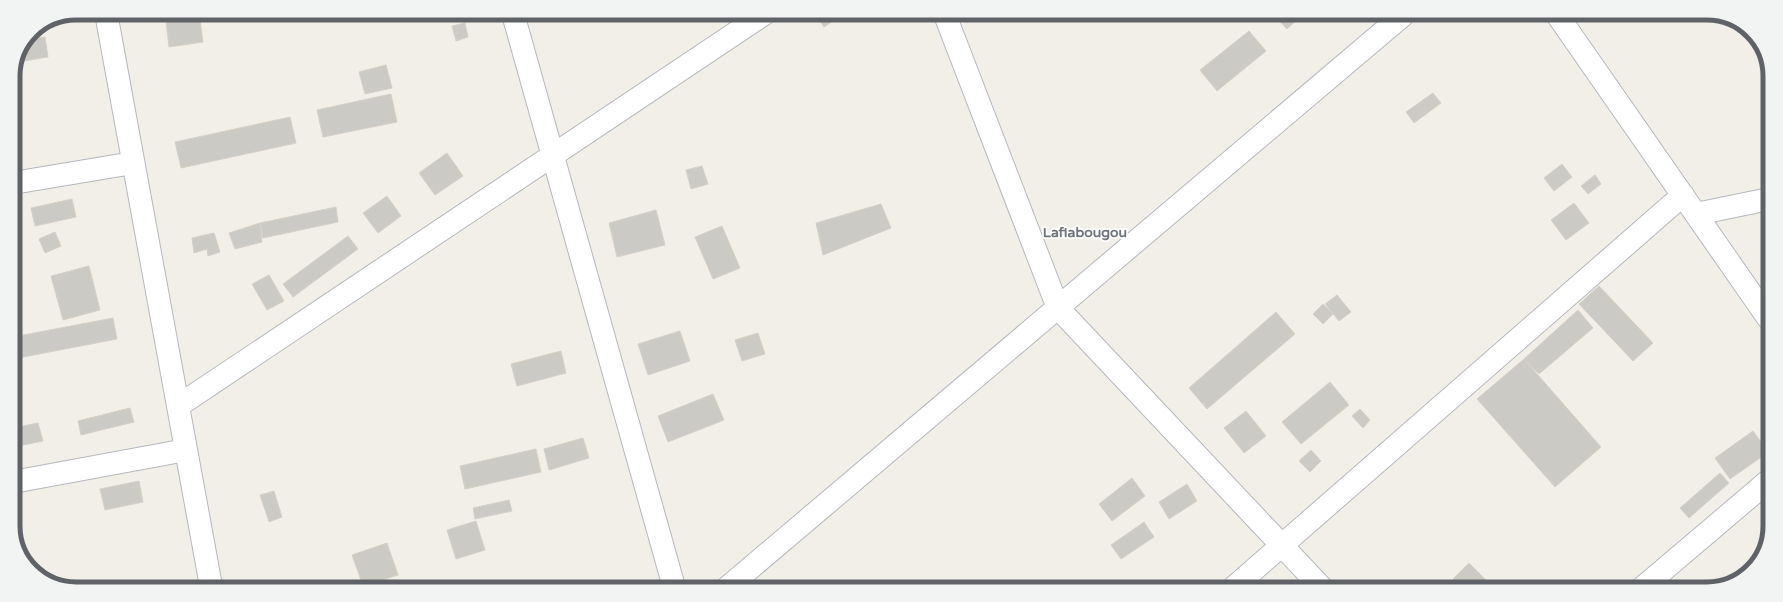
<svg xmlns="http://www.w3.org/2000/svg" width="1783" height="602" font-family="'Varela Round',sans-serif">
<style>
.building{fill:#cccac5;stroke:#d6d1c6}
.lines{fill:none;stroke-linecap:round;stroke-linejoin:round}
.minor-casing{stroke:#b5b8bc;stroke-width:24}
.minor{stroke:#fff;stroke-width:22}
.labels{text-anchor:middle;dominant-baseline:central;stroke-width:3.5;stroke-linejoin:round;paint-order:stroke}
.quarter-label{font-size:14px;font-weight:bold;fill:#70757a;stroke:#fff}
.rim{fill:none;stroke:#5f6368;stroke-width:5}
</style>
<rect width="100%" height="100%" fill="#f1efe8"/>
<path class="building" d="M 165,13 L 199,13 L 203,42 L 169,47 Z
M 815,14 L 842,15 L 824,27 Z
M 1274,15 L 1302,15 L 1287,29 Z
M 465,23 L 468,37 L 456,41 L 452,26 Z
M 1249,31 L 1266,51 L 1217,91 L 1200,70 Z
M 45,37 L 48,57 L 18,62 L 28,39 Z
M 386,65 L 392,88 L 365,94 L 359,72 Z
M 1433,93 L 1441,103 L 1414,123 L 1406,112 Z
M 391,94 L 397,122 L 323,137 L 317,110 Z
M 290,117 L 296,143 L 181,168 L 175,142 Z
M 447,153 L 463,176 L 435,195 L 419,173 Z
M 1562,164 L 1572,177 L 1554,191 L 1544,178 Z
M 702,166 L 708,184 L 691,189 L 686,170 Z
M 1595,175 L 1601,184 L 1588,194 L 1581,186 Z
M 387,196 L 401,216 L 378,233 L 363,213 Z
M 72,199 L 76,217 L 35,226 L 31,208 Z
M 1574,203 L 1589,223 L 1566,240 L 1551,220 Z
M 881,204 L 891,228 L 823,255 L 816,223 Z
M 336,207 L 338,222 L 263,238 L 260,223 Z
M 656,210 L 665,245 L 617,257 L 609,223 Z
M 260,223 L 262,242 L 235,249 L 229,233 Z
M 722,226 L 740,268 L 713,279 L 695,237 Z
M 55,232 L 61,246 L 45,253 L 39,239 Z
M 214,233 L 220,252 L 208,256 L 207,249 L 194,253 L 192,238 Z
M 348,236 L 358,249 L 293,297 L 283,284 Z
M 89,266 L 100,310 L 63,320 L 51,276 Z
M 269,275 L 284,301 L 267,310 L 252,284 Z
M 1599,286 L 1653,343 L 1633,361 L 1579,304 Z
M 1337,295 L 1351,312 L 1339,321 L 1325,304 Z
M 1323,304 L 1333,314 L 1323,324 L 1313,314 Z
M 1578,310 L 1593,328 L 1539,374 L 1524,359 Z
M 1276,312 L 1295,334 L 1207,409 L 1189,388 Z
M 113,318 L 117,339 L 13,359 L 13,337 Z
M 680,331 L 690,361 L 648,375 L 638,344 Z
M 758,333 L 765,354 L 742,361 L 735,340 Z
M 561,351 L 566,373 L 517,386 L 511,364 Z
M 1524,359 L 1601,447 L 1555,487 L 1477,399 Z
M 1330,382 L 1349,405 L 1301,444 L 1282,422 Z
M 713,394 L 724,420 L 668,442 L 658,416 Z
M 130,408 L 134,422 L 81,435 L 78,421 Z
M 1360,409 L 1370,420 L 1363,428 L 1352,416 Z
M 1246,411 L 1266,436 L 1244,453 L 1224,428 Z
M 38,423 L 43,441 L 13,447 L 13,428 Z
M 1753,431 L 1767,450 L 1767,453 L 1730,479 L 1715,458 Z
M 583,438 L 589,458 L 549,470 L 544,449 Z
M 536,449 L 541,472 L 465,489 L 460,466 Z
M 1311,450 L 1321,461 L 1310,472 L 1299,461 Z
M 1720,473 L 1729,483 L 1689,518 L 1680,508 Z
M 1132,478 L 1145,496 L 1112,521 L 1099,504 Z
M 139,481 L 143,502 L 105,510 L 100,489 Z
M 1187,484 L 1197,501 L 1169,519 L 1159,502 Z
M 274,491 L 282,517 L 269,522 L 260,495 Z
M 509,500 L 512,511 L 475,519 L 473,508 Z
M 476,521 L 485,550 L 456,559 L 447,530 Z
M 1144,522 L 1154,537 L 1121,559 L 1111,545 Z
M 387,543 L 398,575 L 363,586 L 352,555 Z
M 1469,563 L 1487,581 L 1479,589 L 1463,589 L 1453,579 Z
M 1452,580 L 1459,589 L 1443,588 Z"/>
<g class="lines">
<g class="minor-casing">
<path id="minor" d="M 106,13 L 211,586
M 513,14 L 674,587
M 945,15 L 1058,308 L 1322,588
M 1558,16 L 1768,318
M 13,183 L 133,163
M 1696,214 L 1769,199
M 178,406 L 764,14
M 13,482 L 186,450
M 728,587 L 1402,16
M 1233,588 L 1683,195
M 1641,589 L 1767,482"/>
</g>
<use href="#minor" class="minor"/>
</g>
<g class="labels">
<g class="quarter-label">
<text x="1085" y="232">Lafiabougou</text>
</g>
</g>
<path d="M0 0H1783V602H0ZM76 20H1707A56 56 0 0 1 1763 76V526A56 56 0 0 1 1707 582H76A56 56 0 0 1 20 526V76A56 56 0 0 1 76 20Z" fill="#f2f3f3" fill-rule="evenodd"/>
<path class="rim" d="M76 20H1707A56 56 0 0 1 1763 76V526A56 56 0 0 1 1707 582H76A56 56 0 0 1 20 526V76A56 56 0 0 1 76 20Z"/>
</svg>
